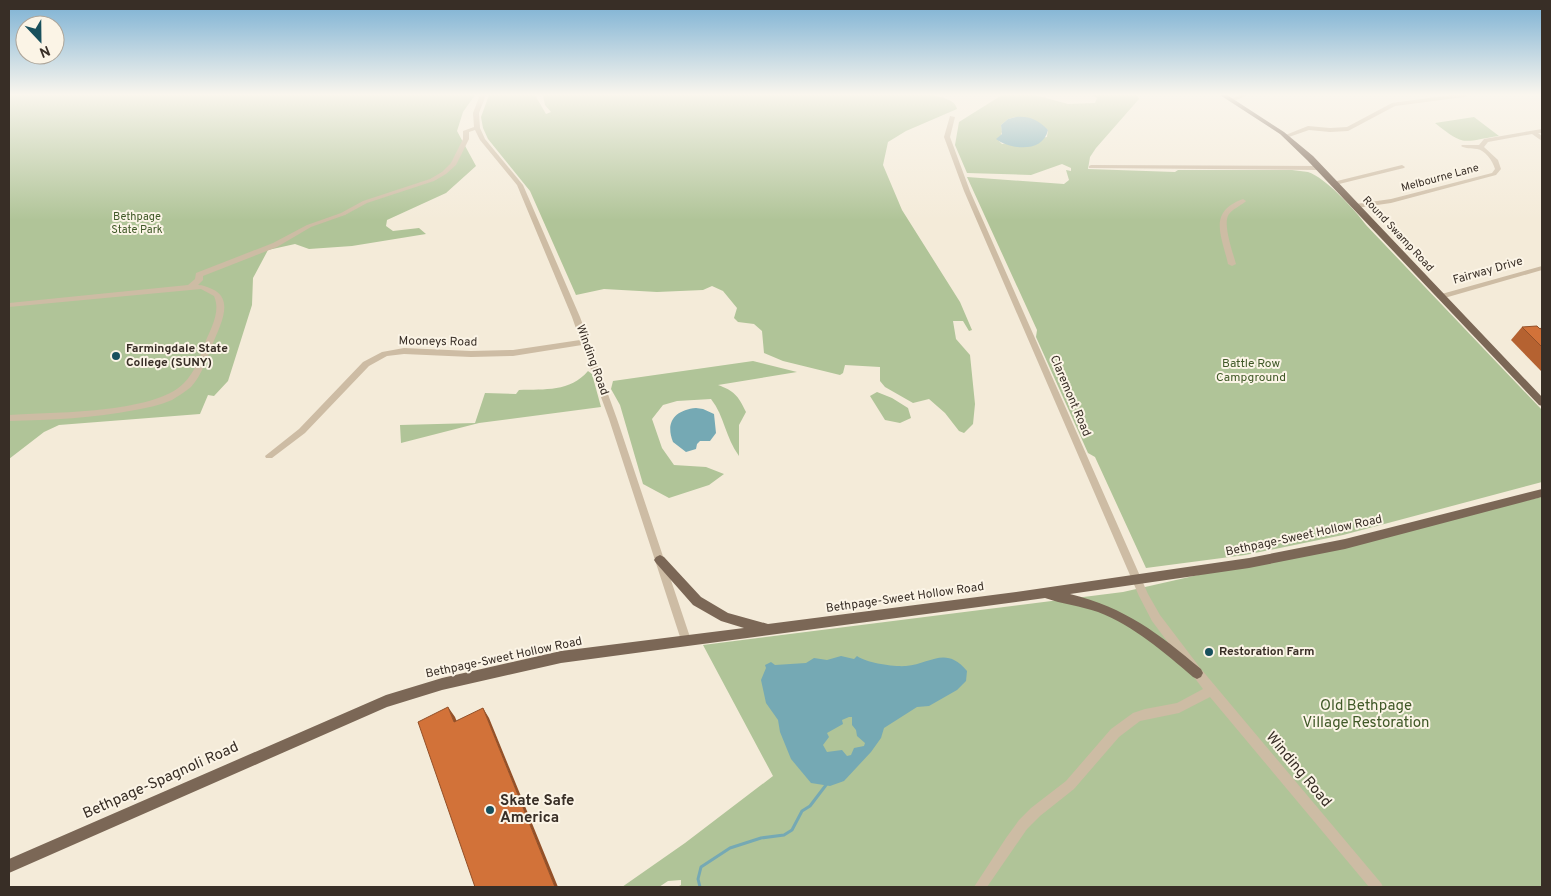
<svg xmlns="http://www.w3.org/2000/svg" width="1551" height="896" font-family="Overpass,sans-serif">
<style>
.green{fill:#b0c498;fill-rule:evenodd}
.water{fill:#75a9b4;fill-rule:evenodd}
.lines{fill:none;stroke-linecap:round;stroke-linejoin:round}
.stream{stroke:#75a9b4;stroke-width:3}
.minor{fill:#cdbca4;fill-rule:evenodd}
.major{fill:#7b6756;fill-rule:evenodd}
.wall{fill:#b56231}
.shaded-wall{fill:#935028}
.building{fill:#d27239;stroke:#935028}
.poi-dot{fill:#18505d;stroke:#fbf4e6;stroke-width:2}
.labels{text-anchor:middle;dominant-baseline:central;stroke-width:4;stroke-linejoin:round;paint-order:stroke}
.far-street-label{font-size:11px;fill:#382e26;stroke:#fbf4e6}
.far-park-label{font-size:11px;fill:#405928;stroke:#fbf4e6}
.street-label{font-size:12px;fill:#382e26;stroke:#fbf4e6}
.poi-label{font-size:12px;font-weight:bold;fill:#382e26;stroke:#fbf4e6;text-anchor:start}
.park-label{font-size:12px;fill:#405928;stroke:#fbf4e6}
.near-park-label{font-size:15px;fill:#405928;stroke:#fbf4e6}
.near-street-label{font-size:15px;fill:#382e26;stroke:#fbf4e6}
.near-poi-label{font-size:15px;font-weight:bold;fill:#382e26;stroke:#fbf4e6;text-anchor:start}
</style>
<rect width="100%" height="100%" fill="#f4ebd9"/>
<path class="green" d="M 9,95 L 475,95 L 463,112 L 457,131 L 476,166 L 446,193 L 387,220 L 386,226 L 393,231 L 419,228 L 426,234 L 352,246 L 309,249 L 295,244 L 268,250 L 253,278 L 252,305 L 228,381 L 214,396 L 208,395 L 200,414 L 59,425 L 44,432 L 9,459 Z
M 489,95 L 535,95 L 546,114 L 551,112 L 545,105 L 543,95 L 933,95 C 942,98 955,99 957,109 L 906,131 L 888,142 L 883,165 L 902,210 L 960,302 L 972,330 L 969,331 L 963,321 L 953,321 L 956,339 L 970,355 L 975,404 L 973,424 L 964,433 L 959,431 L 945,413 L 929,399 L 913,403 L 885,387 L 880,381 L 880,367 L 845,365 L 843,373 L 840,375 L 783,361 L 764,353 L 762,331 L 754,324 L 738,322 L 734,318 L 737,308 L 723,291 L 712,286 L 703,290 L 657,292 L 604,289 L 576,295 L 530,191 L 488,139 L 483,128 L 481,117 Z
M 1002,95 L 1035,95 L 1068,104 L 1095,103 L 1097,98 L 1092,95 L 1137,95 L 1139,99 L 1096,148 L 1090,157 L 1088,169 L 1175,172 L 1178,170 L 1292,170 C 1297,171 1303,171 1308,172 C 1325,177 1356,211 1366,225 L 1542,410 L 1542,482 L 1343,535 L 1245,555 L 1146,568 L 1095,457 L 1088,453 L 1036,337 L 1037,330 L 967,177 L 1064,184 L 1069,180 L 1066,170 L 1071,171 L 1071,168 L 1062,164 L 1031,175 L 967,173 L 955,145 L 959,122 ZM 1016,117 L 1048,130 L 1047,137 L 1002,144 L 999,141 L 1002,132 L 1001,125 L 1008,119 Z
M 1474,117 L 1499,136 C 1463,141 1466,148 1435,123 Z
M 753,361 L 797,372 L 718,385 C 734,391 738,395 746,412 L 739,425 L 739,456 C 725,437 725,417 711,399 L 677,401 L 663,405 L 652,419 L 662,448 L 674,465 L 706,467 L 724,474 L 709,485 L 669,498 L 643,484 L 620,405 L 611,389 L 613,381 Z
M 588,371 L 592,374 L 601,407 L 479,423 L 401,443 L 400,425 L 475,423 L 485,393 L 516,394 L 519,390 C 545,389 570,392 588,371 Z
M 877,392 L 892,398 L 908,408 L 911,418 L 900,423 L 885,420 L 870,396 Z
M 1542,497 L 1542,887 L 677,887 L 681,885 L 681,880 L 668,881 L 659,887 L 622,887 L 685,843 L 773,776 L 703,645 L 1123,592 Z"/>
<path class="water" d="M 1016,117 C 1030,116 1038,120 1048,130 C 1043,153 1011,150 996,139 L 1002,134 L 1001,125 L 1008,119 Z
M 696,408 L 703,409 L 714,414 L 716,433 L 710,441 L 700,441 L 697,444 L 696,449 L 686,452 L 673,442 C 665,422 675,410 696,408 Z
M 841,656 L 854,659 L 857,656 C 867,663 894,667 906,666 C 930,664 946,645 967,671 L 966,681 L 957,690 L 929,706 L 917,707 L 884,728 L 881,738 L 871,752 L 844,781 L 830,786 L 811,783 L 791,759 L 780,732 L 778,720 L 766,703 L 761,680 L 766,668 L 765,665 L 771,662 L 775,665 L 806,663 L 814,658 L 827,660 ZM 849,717 L 852,717 L 852,725 L 856,730 L 857,736 L 865,743 L 864,746 L 854,748 L 851,755 L 847,756 L 842,750 L 827,752 L 823,745 L 829,737 L 827,733 L 843,724 L 842,720 Z"/>
<g class="lines">
<path class="stream" d="M 700,887 L 698,879 L 701,867 L 730,848 L 761,838 L 784,835 L 792,830 L 802,811 L 810,806 L 826,785"/>
<path class="minor" d="M 480,95 L 486,95 L 479,113 L 480,128 L 485,139 L 523,185 L 580,317 L 617,419 L 691,640 L 690,643 L 686,645 L 682,643 L 681,640 L 609,419 L 582,345 L 513,356 L 471,357 L 404,354 L 387,356 L 369,366 L 305,433 L 272,458 L 266,458 L 265,456 L 299,429 L 363,362 L 382,352 L 404,348 L 471,351 L 513,350 L 580,340 L 572,317 L 517,185 L 480,140 L 475,130 L 469,132 L 469,139 L 456,165 L 446,174 L 434,181 L 367,203 L 345,215 L 311,227 L 277,247 L 203,276 L 203,280 L 198,285 C 203,285 207,287 212,289 C 235,299 220,326 213,343 C 207,358 202,375 191,387 C 185,392 178,396 172,400 C 160,405 147,408 135,410 C 94,418 51,420 9,421 L 9,415 C 52,412 154,414 184,383 C 195,372 200,357 205,343 C 211,328 221,312 214,296 L 201,289 L 9,307 L 9,303 L 188,285 L 195,279 L 196,273 L 273,243 L 307,225 L 341,213 L 363,201 L 430,179 L 442,172 L 451,163 L 463,139 L 463,131 L 474,127 L 473,113 Z
M 1240,95 L 1248,95 L 1234,101 L 1229,100 Z
M 1451,95 L 1467,95 L 1464,97 L 1395,106 L 1348,131 L 1330,132 L 1309,130 L 1286,138 L 1283,136 L 1308,126 L 1330,128 L 1347,127 L 1392,103 Z
M 950,116 L 955,117 L 950,137 L 970,191 L 1148,594 L 1160,615 L 1201,669 L 1381,883 L 1383,887 L 1369,887 L 1210,697 L 1179,713 L 1140,721 L 1119,737 L 1074,789 L 1040,816 L 1027,829 L 987,887 L 974,887 L 1006,838 L 1019,820 L 1031,808 L 1066,781 L 1111,729 L 1133,713 L 1145,709 L 1177,703 L 1203,689 L 1152,621 L 1139,596 L 964,191 L 944,137 Z
M 1542,129 L 1542,133 L 1538,133 L 1542,136 L 1542,141 L 1532,134 L 1488,142 L 1484,147 L 1498,160 L 1501,169 L 1496,175 L 1391,203 L 1356,208 L 1353,206 L 1356,204 L 1391,199 L 1492,173 L 1495,169 C 1493,161 1485,150 1477,149 C 1471,148 1466,149 1461,146 L 1462,145 L 1479,145 L 1484,139 Z
M 1091,165 L 1320,166 L 1323,168 L 1320,170 L 1089,168 L 1089,166 Z
M 1402,165 L 1405,167 L 1404,168 L 1335,185 L 1332,183 L 1333,182 Z
M 1243,199 L 1246,201 L 1245,202 C 1240,206 1233,209 1229,214 C 1222,223 1233,253 1236,264 L 1232,266 L 1228,264 C 1222,236 1207,212 1243,199 Z
M 1542,266 L 1542,270 L 1441,299 L 1437,297 L 1438,295 Z"/>
<path class="major" d="M 1220,95 L 1227,95 L 1284,132 L 1313,156 L 1542,397 L 1542,406 L 1539,405 L 1307,160 L 1280,134 Z
M 1542,489 L 1542,497 L 1345,549 L 1249,568 L 1070,594 C 1126,608 1158,633 1201,669 L 1203,673 L 1201,677 L 1197,679 L 1193,677 C 1164,652 1134,626 1098,612 C 1081,606 1062,604 1045,598 L 561,663 L 442,690 L 387,707 L 9,873 L 9,859 L 386,695 L 442,678 L 561,651 L 744,628 L 721,621 L 693,605 L 656,563 L 654,560 L 656,557 L 660,555 L 664,557 L 701,597 L 728,613 L 768,624 L 1023,591 L 1249,558 L 1345,539 Z"/>
</g>
<path class="wall" d="M 1522,327 L 1542,328 L 1542,372 L 1511,340 Z"/>
<path class="shaded-wall" d="M 448,707 L 455,717 L 461,732 L 454,722 Z
M 483,708 L 489,718 L 558,887 L 555,887 Z"/>
<path class="building" d="M 1537,326 L 1540,329 L 1542,328 L 1542,347 L 1522,327 Z
M 448,707 L 454,722 L 483,708 L 555,887 L 475,887 L 418,722 Z"/>
<linearGradient id="sky" x2="0" y2="1"><stop stop-color="#7ab0d3"/><stop offset="0.43" stop-color="#faf6ee"/><stop offset="1" stop-color="#faf6ee" stop-opacity="0"/></linearGradient>
<rect width="1551" height="220" fill="url(#sky)"/>
<g class="poi-dot">
<circle cx="116" cy="356" r="5"/>
<circle cx="1209" cy="652" r="5"/>
<circle cx="490" cy="810" r="5"/>
</g>
<g class="labels">
<g class="far-street-label">
<text transform="translate(1440 178) rotate(-15)">Melbourne Lane</text>
<text transform="translate(1398 234) rotate(47)">Round Swamp Road</text>
</g>
<g class="far-park-label">
<text x="137" y="217">Bethpage<tspan x="137" dy="13">State Park</tspan></text>
</g>
<g class="street-label">
<text transform="translate(1488 271) rotate(-16)">Fairway Drive</text>
<text transform="translate(438 342) rotate(1)">Mooneys Road</text>
<text transform="translate(592 360) rotate(70)">Winding Road</text>
<text transform="translate(1070 396) rotate(67)">Claremont Road</text>
<text transform="translate(1304 536) rotate(-12)">Bethpage-Sweet Hollow Road</text>
<text transform="translate(905 598) rotate(-8)">Bethpage-Sweet Hollow Road</text>
<text transform="translate(504 658) rotate(-12)">Bethpage-Sweet Hollow Road</text>
</g>
<g class="poi-label">
<text x="126" y="349">Farmingdale State<tspan x="126" dy="14">College (SUNY)</tspan></text>
<text x="1219" y="652">Restoration Farm</text>
</g>
<g class="park-label">
<text x="1251" y="364">Battle Row<tspan x="1251" dy="14">Campground</tspan></text>
</g>
<g class="near-park-label">
<text x="1366" y="706">Old Bethpage<tspan x="1366" dy="17">Village Restoration</tspan></text>
</g>
<g class="near-street-label">
<text transform="translate(1298 770) rotate(50)">Winding Road</text>
<text transform="translate(161 781) rotate(-24)">Bethpage-Spagnoli Road</text>
</g>
<g class="near-poi-label">
<text x="500" y="801">Skate Safe<tspan x="500" dy="17">America</tspan></text>
</g>
</g>
<rect width="1551" height="896" fill="none" stroke="#382e26" stroke-width="20"/>
<g transform="translate(40 40) rotate(158)"><circle r="24" fill="#fbf4e6" stroke="#ada599"/>
<path d="M0-4L9 19L0 12L-9 19Z" fill="#18505d"/>
<text y="-8" font-size="14" font-weight="bold" text-anchor="middle" fill="#382e26">N</text>
</g>
</svg>
